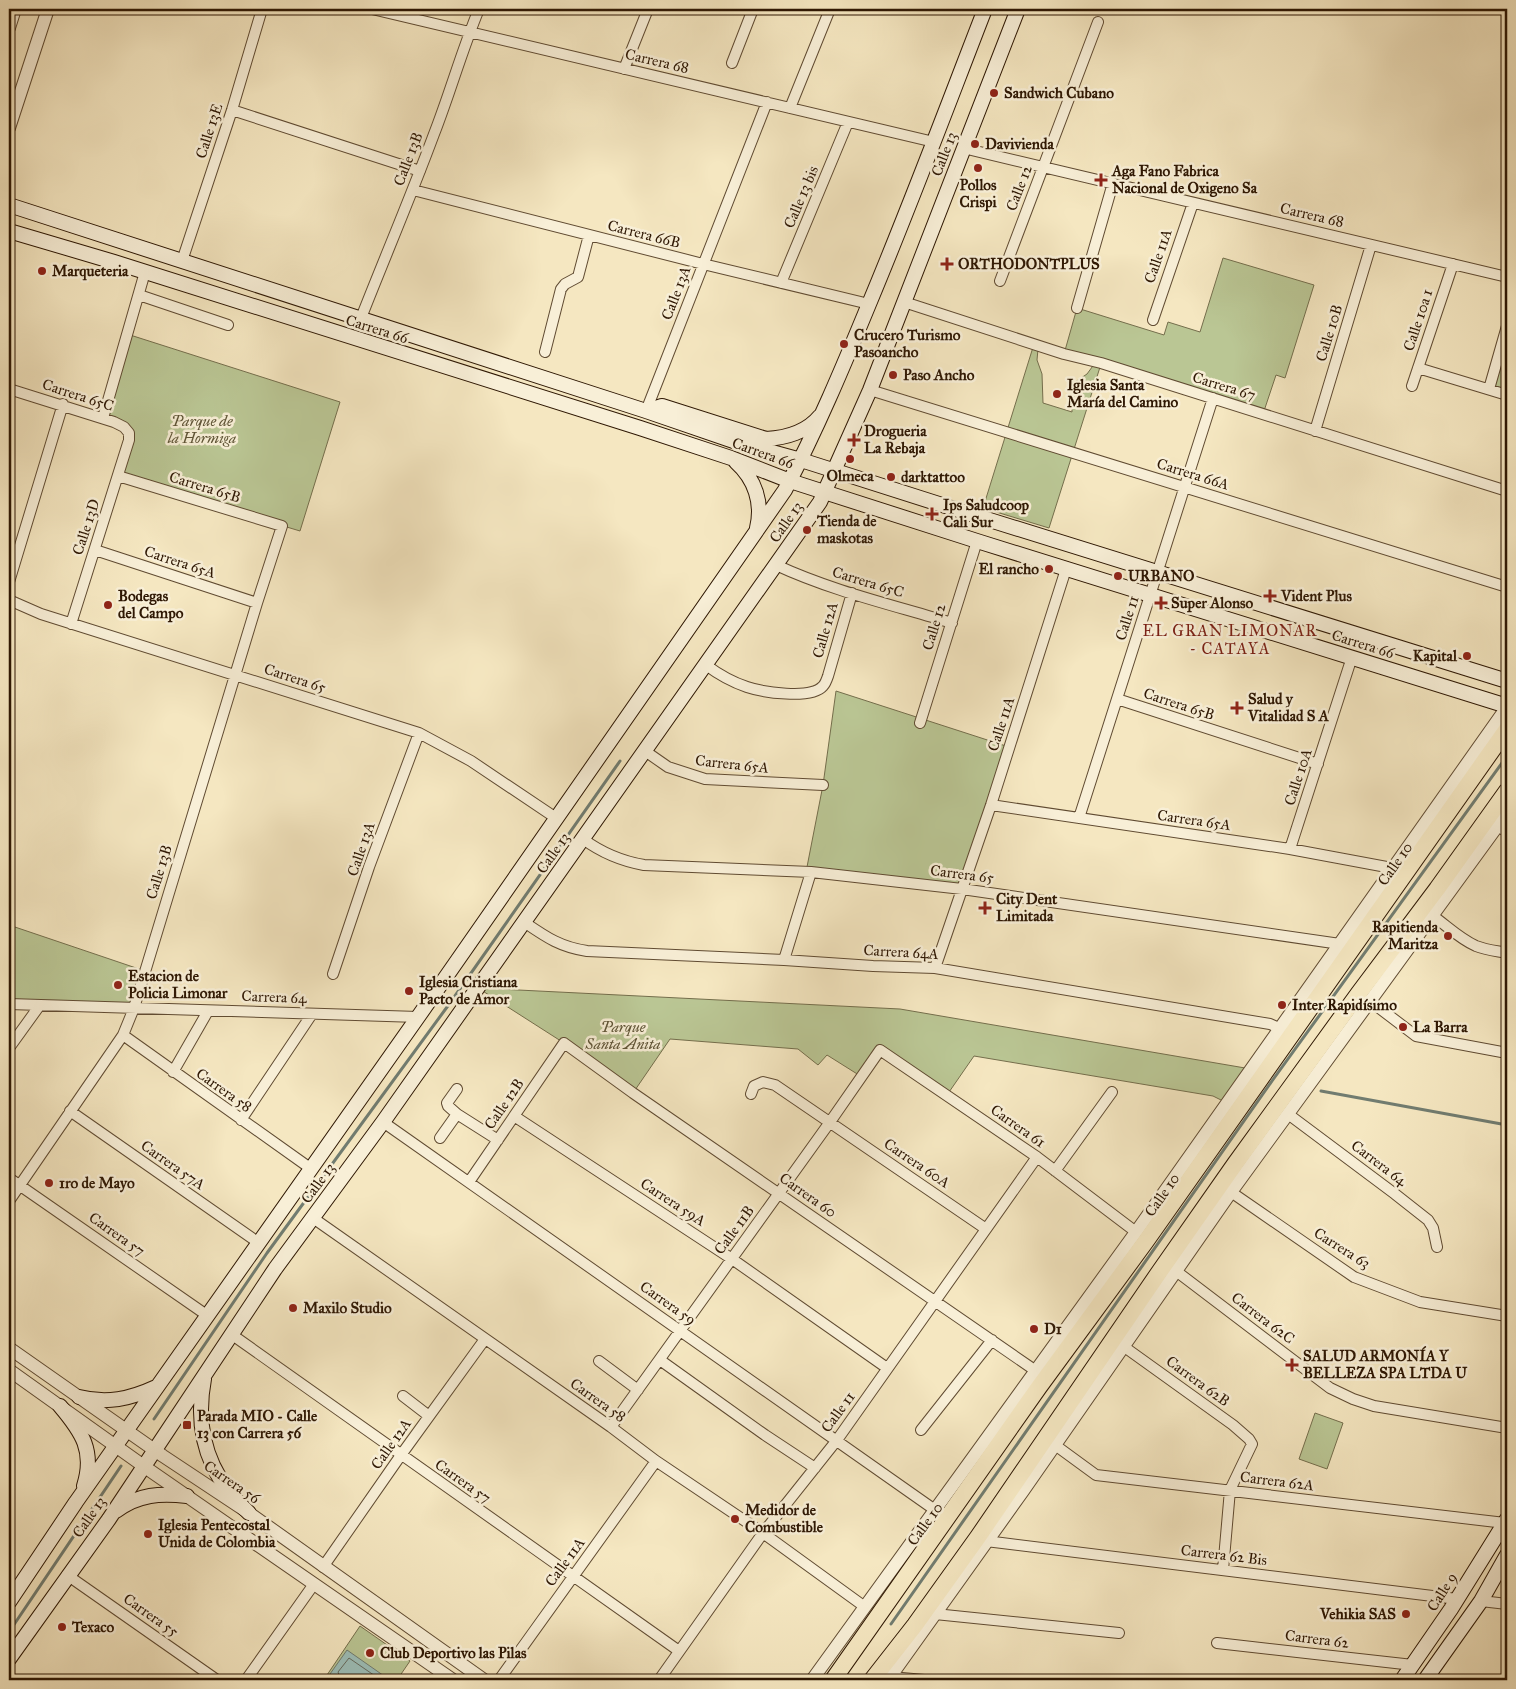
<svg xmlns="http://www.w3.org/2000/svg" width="1516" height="1689" font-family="'IM FELL Great Primer',serif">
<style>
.green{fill:#bac694;stroke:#746e4c}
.water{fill:#9dbfb9;stroke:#717c70}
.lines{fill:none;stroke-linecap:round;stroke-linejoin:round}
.shore{stroke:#666b5e;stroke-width:1}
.stream{stroke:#717c70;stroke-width:3}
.minor-casing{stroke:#604b32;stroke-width:12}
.tertiary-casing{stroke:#604b32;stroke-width:14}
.secondary-casing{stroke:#2e1703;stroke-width:16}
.primary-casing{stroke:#2e1703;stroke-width:18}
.minor{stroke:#f8efd7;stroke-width:10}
.tertiary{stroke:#f8efd7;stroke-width:12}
.secondary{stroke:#f8efd7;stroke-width:14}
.primary{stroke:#f5e7c1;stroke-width:16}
.poi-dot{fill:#8f2418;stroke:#f8efd7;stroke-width:2}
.labels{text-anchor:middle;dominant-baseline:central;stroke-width:5;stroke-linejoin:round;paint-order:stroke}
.street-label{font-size:15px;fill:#2e1703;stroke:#f8efd7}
.poi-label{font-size:15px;font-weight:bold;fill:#2e1703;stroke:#f8efd7;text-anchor:start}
.park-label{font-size:15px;font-style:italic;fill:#5f5436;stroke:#f8efd7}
.neighbourhood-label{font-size:16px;letter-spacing:1px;fill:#7a1f14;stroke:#f8efd7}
</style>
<rect width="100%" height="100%" fill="#f5e7c1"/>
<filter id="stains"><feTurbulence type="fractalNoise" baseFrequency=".004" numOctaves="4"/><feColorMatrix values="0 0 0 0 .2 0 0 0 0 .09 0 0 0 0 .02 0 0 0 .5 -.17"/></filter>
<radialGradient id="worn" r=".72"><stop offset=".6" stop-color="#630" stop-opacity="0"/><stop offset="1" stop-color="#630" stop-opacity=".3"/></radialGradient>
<path class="green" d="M 1223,258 L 1314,285 L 1285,378 L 1276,375 L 1263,414 L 1101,364 L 1049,528 L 983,508 L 1034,344 L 1038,349 L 1037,360 L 1042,374 L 1043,403 L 1072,412 L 1072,384 L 1087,374 L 1095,363 L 1064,354 L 1077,308 L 1164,335 L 1168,322 L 1200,332 Z
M 1507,326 L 1507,395 L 1489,389 Z
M 127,334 L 340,402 L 300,531 L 118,476 L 129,433 L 103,418 Z
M 836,691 L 1009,747 L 962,889 L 806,872 L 823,785 Z
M 9,925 L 145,971 L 134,1008 L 9,1004 Z
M 478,988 L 900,1009 L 1251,1069 L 1227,1103 L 1213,1096 L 974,1056 L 947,1095 L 880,1050 L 862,1077 L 827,1055 L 818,1065 L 798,1049 L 670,1039 L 633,1093 L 564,1043 Z
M 1315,1413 L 1343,1423 L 1327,1469 L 1299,1459 Z
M 360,1626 L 410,1661 L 397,1680 L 334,1680 L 327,1675 Z"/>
<path class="water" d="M 347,1650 L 387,1678 L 385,1680 L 339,1680 L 330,1674 Z"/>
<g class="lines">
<path class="shore" d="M 341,1680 L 338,1672 L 349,1658 L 381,1680"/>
<path class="stream" d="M 1321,1091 L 1507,1125
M 154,1419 L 267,1253 L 450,1003 L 620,761
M 891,1624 L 1272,1081 L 1507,756
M 9,1632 L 121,1466"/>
<g class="minor-casing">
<path id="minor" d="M 372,9 L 934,142
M 732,63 L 753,9
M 624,69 L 648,9
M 790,108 L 830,9
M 232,110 L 420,171
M 963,148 L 1507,277
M 413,190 L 703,264 L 869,304
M 182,261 L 232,110 L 262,9
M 1000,281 L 1098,22
M 781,283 L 848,122
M 139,295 L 228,325
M 904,302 L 1064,354 L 1101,363 L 1507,491
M 1077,308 L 1113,183
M 361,318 C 385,257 411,196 434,134 C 450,93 462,50 479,9
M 1153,320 L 1193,203
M 545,352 L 561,289 L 565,284 L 578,277 L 589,235
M 1418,368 L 1507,395
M 1412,386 L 1453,264
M 9,389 L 114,422 L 124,427 L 129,433 L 129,440 L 71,624
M 1489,389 L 1507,326
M 870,390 L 1507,587
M 646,411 L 767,102
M 103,418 L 145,272
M 1315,431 L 1371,245
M 95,550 L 257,603
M 776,565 C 832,591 893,605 952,623
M 9,582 L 63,404
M 9,600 L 41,614 L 419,733 L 471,761 L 556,818
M 706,665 C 718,674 732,682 747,687 C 762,692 811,700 823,686 C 825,684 827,679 828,676 L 852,593
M 1117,699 L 1318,764
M 920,723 L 977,541
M 645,751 L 668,767 L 705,779 L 823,785
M 991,805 L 1290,849 L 1392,868
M 1079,818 L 1213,398
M 1498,826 L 1507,832
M 583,839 C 602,853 621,861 644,865 L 811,872 L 962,889 L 1340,944
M 1290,849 L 1352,657
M 1433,916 C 1447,926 1460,939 1476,946 C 1486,950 1497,951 1507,953
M 524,922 C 546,937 560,947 587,951 L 784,960 L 873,966 L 935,968 L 1270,1024 L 1279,1028
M 784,960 L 811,872
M 935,968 L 991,805 L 1066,569
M 333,974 L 369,867 L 419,733
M 1370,1001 L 1416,1036 L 1507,1053
M 9,1004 L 418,1017
M 123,1035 L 310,1168
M 9,1048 L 40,1005
M 173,1072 L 208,1011
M 751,1094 L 754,1086 L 763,1082 L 775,1085 L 986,1229
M 70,1111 L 259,1243
M 457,1114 L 448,1106 L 447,1103 L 457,1089
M 1288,1114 L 1395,1194 L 1428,1220 L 1433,1228 L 1437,1247
M 514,1116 L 732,1259 L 887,1368
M 241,1120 L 312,1014
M 383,1122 L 935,1510
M 440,1138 L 457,1114 L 498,1140
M 1055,1171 L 1112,1092
M 9,1178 L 208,1316
M 469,1182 L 564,1043 L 633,1093 L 1036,1371
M 1231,1192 L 1354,1277 L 1420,1302 L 1507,1316
M 9,1201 L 123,1035 L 134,1008 L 257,603 L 282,526 L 118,476
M 313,1218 L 611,1427 L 656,1461 L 763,1533 L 865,1607
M 1176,1271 L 1330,1388 L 1353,1399 L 1374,1406 L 1507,1428
M 231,1334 L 679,1651
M 1123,1346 L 1233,1425 L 1249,1439 L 1252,1444 L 1230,1490 L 1223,1570
M 660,1360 L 765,1435 L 815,1468
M 599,1361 L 638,1390
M 403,1396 L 429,1416
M 611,1427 L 830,1122 L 880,1050 L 1037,1157 L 1136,1232
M 921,1430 L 992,1340
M 1055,1445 L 1096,1475 L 1505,1523
M 986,1541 L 1457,1599
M 323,1567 L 401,1455 L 485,1339
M 67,1575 L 217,1680
M 1481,1601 L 1507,1604
M 935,1614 L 1119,1633
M 1217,1643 L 1413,1665
M 891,1677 L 924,1680
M 246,1680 L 314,1584
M 499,1680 L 656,1461
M 659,1680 L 763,1533 L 837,1440 L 1037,1157"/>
</g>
<g class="tertiary-casing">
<path id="tertiary" d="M 9,28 L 15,9
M 9,128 L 48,9
M 9,1348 L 163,1456 L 249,1513 L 484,1680
M 9,1370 L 152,1472 L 453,1680
M 812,1680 L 1136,1232 L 1507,707
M 888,1680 L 1023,1491 L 1231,1192 L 1507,813"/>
</g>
<g class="secondary-casing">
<path id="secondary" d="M 9,205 L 646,411 L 736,442 L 801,460 L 980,517 L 1507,681
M 9,231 L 114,262 L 640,428 L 731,458 L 790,481 L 977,541 L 1507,706
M 646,411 L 662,406 L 766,439 C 785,438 807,432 820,416
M 736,462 C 755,479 763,503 757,528
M 204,1379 C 194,1432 209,1477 249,1513
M 79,1397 C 107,1404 130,1399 156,1387
M 60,1406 C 82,1432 95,1451 84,1486
M 116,1511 C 138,1494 161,1493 187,1496
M 9,1602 L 76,1502 L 418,1017 L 785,490 C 817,429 843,367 869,304 C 910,206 947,107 985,9
M 9,1659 L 109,1519 L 275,1269 L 383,1122 L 820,502 L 870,390 L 1018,9
M 1402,1680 L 1451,1609 L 1507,1519
M 1425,1680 L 1481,1601 L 1507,1555"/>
</g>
<g class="primary-casing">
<path id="primary" d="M 833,1680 L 1039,1387 L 1146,1241 L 1507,729
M 872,1680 L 915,1625 L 978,1537 L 1160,1271 L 1235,1164 L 1359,993 L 1437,889 L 1507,791"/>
</g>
<use href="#minor" class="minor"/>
<use href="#tertiary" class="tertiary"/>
<use href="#secondary" class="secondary"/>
<use href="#primary" class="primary"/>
</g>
<g class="poi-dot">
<circle cx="994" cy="93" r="5"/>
<circle cx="975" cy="144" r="5"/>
<circle cx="978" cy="168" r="5"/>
<path d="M1098.5 172.5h5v5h5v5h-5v5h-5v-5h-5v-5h5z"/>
<path d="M944.5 256.5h5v5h5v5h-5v5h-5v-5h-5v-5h5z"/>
<circle cx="42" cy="271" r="5"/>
<circle cx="844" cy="344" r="5"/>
<circle cx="893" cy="375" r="5"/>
<circle cx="1057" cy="394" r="5"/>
<path d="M851.5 432.5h5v5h5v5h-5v5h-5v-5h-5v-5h5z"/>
<circle cx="850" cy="459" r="5"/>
<circle cx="891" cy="477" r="5"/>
<path d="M929.5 506.5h5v5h5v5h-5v5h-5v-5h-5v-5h5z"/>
<circle cx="807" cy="530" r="5"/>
<circle cx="1049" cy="569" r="5"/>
<circle cx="1118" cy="576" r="5"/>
<path d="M1267.5 588.5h5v5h5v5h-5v5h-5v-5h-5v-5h5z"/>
<path d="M1158.5 595.5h5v5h5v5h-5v5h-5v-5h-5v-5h5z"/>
<circle cx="108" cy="605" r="5"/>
<circle cx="1467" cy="656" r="5"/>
<path d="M1234.5 700.5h5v5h5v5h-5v5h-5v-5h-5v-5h5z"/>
<path d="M982.5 900.5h5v5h5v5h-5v5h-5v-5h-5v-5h5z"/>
<circle cx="1448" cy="936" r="5"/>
<circle cx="118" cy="985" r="5"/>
<circle cx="409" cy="991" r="5"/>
<circle cx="1282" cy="1005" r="5"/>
<circle cx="1403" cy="1027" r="5"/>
<circle cx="49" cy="1183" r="5"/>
<circle cx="293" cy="1308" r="5"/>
<circle cx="1034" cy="1329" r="5"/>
<path d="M1289.5 1357.5h5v5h5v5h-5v5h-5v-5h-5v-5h5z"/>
<rect x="182" y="1420" width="10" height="10" rx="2.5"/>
<circle cx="735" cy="1519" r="5"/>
<circle cx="148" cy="1534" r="5"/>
<circle cx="1406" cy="1614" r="5"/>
<circle cx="62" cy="1627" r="5"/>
<circle cx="370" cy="1653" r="5"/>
</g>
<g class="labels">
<g class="street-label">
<text transform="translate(657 61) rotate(13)">Carrera 68</text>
<text transform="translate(209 131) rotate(-72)">Calle 13E</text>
<text transform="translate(944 154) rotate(-69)">Calle 13</text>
<text transform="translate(408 159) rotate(-69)">Calle 13B</text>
<text transform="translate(1019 188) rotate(-69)">Calle 12</text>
<text transform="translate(801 197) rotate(-67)">Calle 13 bis</text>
<text transform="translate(1312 215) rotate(13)">Carrera 68</text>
<text transform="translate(644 234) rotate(14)">Carrera 66B</text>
<text transform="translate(1158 256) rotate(-71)">Calle 11A</text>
<text transform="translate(676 293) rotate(-69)">Calle 13A</text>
<text transform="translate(1418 320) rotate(-72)">Calle 10a 1</text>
<text transform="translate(377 329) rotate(17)">Carrera 66</text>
<text transform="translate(1329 333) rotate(-73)">Calle 10B</text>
<text transform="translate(1224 386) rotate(17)">Carrera 67</text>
<text transform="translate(78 395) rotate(18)">Carrera 65C</text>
<text transform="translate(763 453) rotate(20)">Carrera 66</text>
<text transform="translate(1193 474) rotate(17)">Carrera 66A</text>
<text transform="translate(205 487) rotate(17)">Carrera 65B</text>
<text transform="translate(786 522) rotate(-55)">Calle 13</text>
<text transform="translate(86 527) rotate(-72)">Calle 13D</text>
<text transform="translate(180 562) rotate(18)">Carrera 65A</text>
<text transform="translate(868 582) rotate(17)">Carrera 65C</text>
<text transform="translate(1127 618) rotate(-72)">Calle 11</text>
<text transform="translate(934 627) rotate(-73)">Calle 12</text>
<text transform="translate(825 630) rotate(-74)">Calle 12A</text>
<text transform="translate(1363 644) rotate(17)">Carrera 66</text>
<text transform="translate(295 678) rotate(18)">Carrera 65</text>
<text transform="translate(1179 704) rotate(18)">Carrera 65B</text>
<text transform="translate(1001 724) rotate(-72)">Calle 11A</text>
<text transform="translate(732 764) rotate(6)">Carrera 65A</text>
<text transform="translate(1298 777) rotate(-72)">Calle 10A</text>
<text transform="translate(1194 820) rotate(8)">Carrera 65A</text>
<text transform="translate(361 849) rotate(-71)">Calle 13A</text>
<text transform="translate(553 853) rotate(-55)">Calle 13</text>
<text transform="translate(1395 864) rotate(-55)">Calle 10</text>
<text transform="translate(159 872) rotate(-73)">Calle 13B</text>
<text transform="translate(962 874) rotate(7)">Carrera 65</text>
<text transform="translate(901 952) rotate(3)">Carrera 64A</text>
<text transform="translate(274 997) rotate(2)">Carrera 64</text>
<text transform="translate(224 1090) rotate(35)">Carrera 58</text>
<text transform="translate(504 1104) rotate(-56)">Calle 12B</text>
<text transform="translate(1018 1126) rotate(35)">Carrera 61</text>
<text transform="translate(917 1163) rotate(34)">Carrera 60A</text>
<text transform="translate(1379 1163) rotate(37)">Carrera 64</text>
<text transform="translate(173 1165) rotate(35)">Carrera 57A</text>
<text transform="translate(318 1183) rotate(-54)">Calle 13</text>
<text transform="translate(808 1195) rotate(35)">Carrera 60</text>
<text transform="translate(1162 1195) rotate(-55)">Calle 10</text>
<text transform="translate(673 1202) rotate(33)">Carrera 59A</text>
<text transform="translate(734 1230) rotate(-54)">Calle 11B</text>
<text transform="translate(117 1234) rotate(35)">Carrera 57</text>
<text transform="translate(1342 1248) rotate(32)">Carrera 63</text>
<text transform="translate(668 1303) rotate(35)">Carrera 59</text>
<text transform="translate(1263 1318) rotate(37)">Carrera 62C</text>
<text transform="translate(1198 1381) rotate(36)">Carrera 62B</text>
<text transform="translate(598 1400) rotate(35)">Carrera 58</text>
<text transform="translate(838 1412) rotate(-54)">Calle 11</text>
<text transform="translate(391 1444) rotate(-55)">Calle 12A</text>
<text transform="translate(463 1481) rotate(35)">Carrera 57</text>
<text transform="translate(1277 1481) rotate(7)">Carrera 62A</text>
<text transform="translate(232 1482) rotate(34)">Carrera 56</text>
<text transform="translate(89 1517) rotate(-55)">Calle 13</text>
<text transform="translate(925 1524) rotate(-54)">Calle 10</text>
<text transform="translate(1224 1555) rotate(7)">Carrera 62 Bis</text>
<text transform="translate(565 1562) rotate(-54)">Calle 11A</text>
<text transform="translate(1442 1592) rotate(-58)">Calle 9</text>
<text transform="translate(151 1615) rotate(35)">Carrera 55</text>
<text transform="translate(1317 1639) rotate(7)">Carrera 62</text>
</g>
<g class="poi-label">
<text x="1004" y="93">Sandwich Cubano</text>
<text x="985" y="144">Davivienda</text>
<text x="1112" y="171">Aga Fano Fabrica<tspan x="1112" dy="17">Nacional de Oxigeno Sa</tspan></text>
<text x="978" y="185" text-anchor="middle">Pollos<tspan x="978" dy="17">Crispi</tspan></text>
<text x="958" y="264">ORTHODONTPLUS</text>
<text x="52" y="271">Marqueteria</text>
<text x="854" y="335">Crucero Turismo<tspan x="854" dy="17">Pasoancho</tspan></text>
<text x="903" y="375">Paso Ancho</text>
<text x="1067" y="385">Iglesia Santa<tspan x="1067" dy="17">María del Camino</tspan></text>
<text x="864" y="431">Drogueria<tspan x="864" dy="17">La Rebaja</tspan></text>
<text x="850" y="476" text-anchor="middle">Olmeca</text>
<text x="901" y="477">darktattoo</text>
<text x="943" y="505">Ips Saludcoop<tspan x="943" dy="17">Cali Sur</tspan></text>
<text x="817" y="521">Tienda de<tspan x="817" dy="17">maskotas</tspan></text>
<text x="1039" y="569" text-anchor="end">El rancho</text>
<text x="1128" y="576">URBANO</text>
<text x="118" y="596">Bodegas<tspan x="118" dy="17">del Campo</tspan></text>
<text x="1281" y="596">Vident Plus</text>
<text x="1171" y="603">Super Alonso</text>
<text x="1457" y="656" text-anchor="end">Kapital</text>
<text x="1248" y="699">Salud y<tspan x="1248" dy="17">Vitalidad S A</tspan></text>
<text x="996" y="899">City Dent<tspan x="996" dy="17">Limitada</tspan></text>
<text x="1438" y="927" text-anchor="end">Rapitienda<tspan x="1438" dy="17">Maritza</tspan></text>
<text x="128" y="976">Estacion de<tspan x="128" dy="17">Policia Limonar</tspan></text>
<text x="419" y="982">Iglesia Cristiana<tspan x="419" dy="17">Pacto de Amor</tspan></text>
<text x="1292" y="1005">Inter Rapidísimo</text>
<text x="1413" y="1027">La Barra</text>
<text x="59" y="1183">1ro de Mayo</text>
<text x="303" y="1308">Maxilo Studio</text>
<text x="1044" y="1329">D1</text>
<text x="1303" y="1356">SALUD ARMONÍA Y<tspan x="1303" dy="17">BELLEZA SPA LTDA U</tspan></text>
<text x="197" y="1416">Parada MIO - Calle<tspan x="197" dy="17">13 con Carrera 56</tspan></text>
<text x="745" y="1510">Medidor de<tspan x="745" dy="17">Combustible</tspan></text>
<text x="158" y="1525">Iglesia Pentecostal<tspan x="158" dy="17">Unida de Colombia</tspan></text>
<text x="1396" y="1614" text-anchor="end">Vehikia SAS</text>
<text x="72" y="1627">Texaco</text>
<text x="380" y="1653">Club Deportivo las Pilas</text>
</g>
<g class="park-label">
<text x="202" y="421">Parque de<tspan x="202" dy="17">la Hormiga</tspan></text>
<text x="623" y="1027">Parque<tspan x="623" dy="17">Santa Anita</tspan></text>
</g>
<g class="neighbourhood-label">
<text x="1230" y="630">EL GRAN LIMONAR<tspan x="1230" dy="18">- CATAYA</tspan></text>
</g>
</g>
<rect width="1516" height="1689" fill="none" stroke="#f5e7c1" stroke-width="30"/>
<rect x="10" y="10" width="1496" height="1669" fill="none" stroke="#2e1703" stroke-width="2.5"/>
<rect x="15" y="15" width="1486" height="1659" fill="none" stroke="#2e1703"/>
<rect width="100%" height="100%" filter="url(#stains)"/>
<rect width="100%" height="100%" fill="url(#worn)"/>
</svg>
